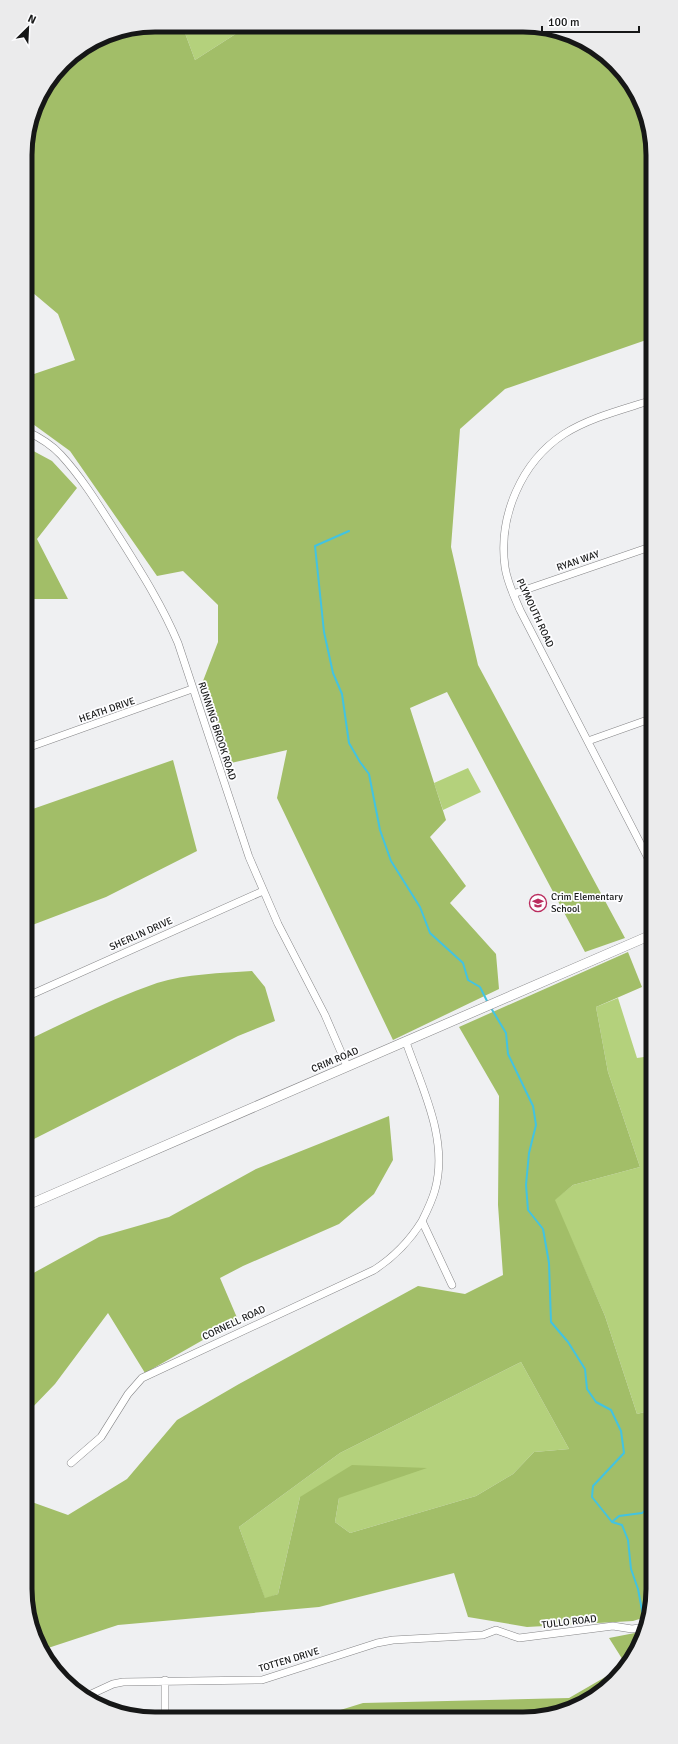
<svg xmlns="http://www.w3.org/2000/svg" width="678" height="1744" font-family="Signika,sans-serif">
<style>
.green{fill:#b4d17c}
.forest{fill:#a2be68;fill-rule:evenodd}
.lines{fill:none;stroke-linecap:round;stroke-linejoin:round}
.stream{stroke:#42c3e1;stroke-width:2}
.minor-casing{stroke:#858587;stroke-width:8}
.tertiary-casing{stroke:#858587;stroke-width:10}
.minor{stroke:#fff;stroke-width:7}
.tertiary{stroke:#fff;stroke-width:9}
.labels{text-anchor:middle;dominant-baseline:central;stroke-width:3.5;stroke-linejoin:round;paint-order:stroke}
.street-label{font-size:10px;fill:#161717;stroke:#fdfdff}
.poi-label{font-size:10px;fill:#161717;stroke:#fdfdff;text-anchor:start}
.rim{fill:none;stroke:#161717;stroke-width:5}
</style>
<rect width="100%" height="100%" fill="#eff0f2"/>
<path class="green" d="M 182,25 L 248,26 L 195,60 Z
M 468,768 L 481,792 L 443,810 L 434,783 Z
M 618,998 L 637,1058 L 651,1056 L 652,1410 L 637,1414 L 605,1316 L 554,1200 L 573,1185 L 640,1167 L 608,1072 L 596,1007 Z
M 521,1362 L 569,1449 L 534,1452 L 513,1474 L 476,1496 L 350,1533 L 335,1522 L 339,1498 L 300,1497 L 278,1594 L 265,1599 L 239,1527 L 340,1453 Z"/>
<path class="forest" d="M 155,25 L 182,25 L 195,60 L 248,26 L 548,27 L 581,38 L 615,63 L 649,121 L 649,339 L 505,389 L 460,429 L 451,547 L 478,665 L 625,938 L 585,952 L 447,692 L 410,708 L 446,820 L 430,837 L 466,886 L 450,903 L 496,954 L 499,989 L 393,1040 L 277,798 L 287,750 L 231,763 L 203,681 L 218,642 L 218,605 L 183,571 L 157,576 L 70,451 L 26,419 L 26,385 L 34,374 L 75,360 L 58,314 L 26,287 L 25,146 L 38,98 L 69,57 L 105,35 Z
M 26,447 L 52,461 L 77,488 L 37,539 L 68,599 L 27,599 Z
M 173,760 L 197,851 L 106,897 L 27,927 L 27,811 Z
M 628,952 L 642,987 L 596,1007 L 608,1072 L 640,1167 L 573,1185 L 555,1200 L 605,1316 L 637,1414 L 652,1410 L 653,1597 L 649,1616 L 633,1621 L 527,1627 L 468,1617 L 454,1573 L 319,1607 L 118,1625 L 48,1648 L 43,1655 L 29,1623 L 29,1501 L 68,1515 L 127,1479 L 177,1420 L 239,1384 L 418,1286 L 465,1294 L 503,1275 L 498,1205 L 499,1096 L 459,1027 ZM 521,1362 L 569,1449 L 534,1452 L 513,1474 L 476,1496 L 350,1533 L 335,1522 L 339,1498 L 427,1468 L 352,1465 L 300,1497 L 278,1594 L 265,1598 L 239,1527 L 340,1453 Z
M 252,971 L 265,987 L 275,1021 L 238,1036 L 28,1142 L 28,1040 C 70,1020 113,998 157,983 C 186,974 221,973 252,971 Z
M 389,1116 L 393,1160 L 374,1194 L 339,1224 L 243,1266 L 220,1278 L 238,1320 L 145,1373 L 108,1313 L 55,1384 L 29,1411 L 28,1276 L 99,1237 L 169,1217 L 256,1169 Z
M 645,1631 C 639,1657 610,1689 588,1702 C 578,1707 567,1710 557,1715 L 321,1716 L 363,1703 L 569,1698 L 626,1665 L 609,1638 Z"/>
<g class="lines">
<path class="stream" d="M 349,531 L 315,546 L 324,632 L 333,673 L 342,694 L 349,743 L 360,762 L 369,774 L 380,830 L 391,861 L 420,907 L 430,933 L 463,963 L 468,980 L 480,987 L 488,1003
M 491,1008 L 506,1033 L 508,1054 L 533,1106 L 536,1125 L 529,1153 L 526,1185 L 528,1210 L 543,1229 L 549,1263 L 551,1322 L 568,1342 L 585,1369 L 587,1389 L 596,1402 L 611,1410 L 621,1431 L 624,1453 L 593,1486 L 592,1497 L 612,1522 L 622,1525 L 628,1540 L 631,1569 L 638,1589 L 645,1626
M 612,1522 L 619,1516 L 642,1513 L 652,1506"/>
<g class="minor-casing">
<path id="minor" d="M 649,401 C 621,410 589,418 564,434 C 521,462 498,517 505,567 C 507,582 514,596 520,610 L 651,864
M 26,431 C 39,437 51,444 61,455 C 84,480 101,509 119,537 C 141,572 162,605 178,643 L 249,857 L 278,924 L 325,1015 L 347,1066
M 513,594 L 650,547
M 588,741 L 650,719
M 27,748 L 192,689
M 28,996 L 263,891
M 406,1042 C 422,1088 449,1140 435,1190 C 432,1201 427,1211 422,1221 L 452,1285
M 71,1463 L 101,1437 L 128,1394 L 142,1378 L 374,1270 C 394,1257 409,1242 422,1221
M 165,1680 L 165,1716
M 87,1696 L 113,1684 L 123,1682 L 262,1680 L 377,1643 L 393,1640 L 483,1635 L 496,1630 L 519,1638 L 613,1626 L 632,1629 L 646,1627"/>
</g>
<g class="tertiary-casing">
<path id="tertiary" d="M 28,1205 L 651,935"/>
</g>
<use href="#minor" class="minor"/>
<use href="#tertiary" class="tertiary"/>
</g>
<defs>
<g id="school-ring" transform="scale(0.9)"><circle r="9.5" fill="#fdfdff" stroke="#ba2c5e" stroke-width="1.5"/><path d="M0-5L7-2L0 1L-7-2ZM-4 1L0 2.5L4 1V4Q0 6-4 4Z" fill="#ba2c5e"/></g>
</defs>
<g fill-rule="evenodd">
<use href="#school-ring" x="538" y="903"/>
</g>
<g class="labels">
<g class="street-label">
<text transform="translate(578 561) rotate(-19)">RYAN WAY</text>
<text transform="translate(535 613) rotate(65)">PLYMOUTH ROAD</text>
<text transform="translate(107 710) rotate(-19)">HEATH DRIVE</text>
<text transform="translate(217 731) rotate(72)">RUNNING BROOK ROAD</text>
<text transform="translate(141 934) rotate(-24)">SHERLIN DRIVE</text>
<text transform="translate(335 1060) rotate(-23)">CRIM ROAD</text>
<text transform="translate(234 1323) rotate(-25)">CORNELL ROAD</text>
<text transform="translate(569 1622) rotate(-7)">TULLO ROAD</text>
<text transform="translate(289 1660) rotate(-17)">TOTTEN DRIVE</text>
</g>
<g class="poi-label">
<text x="551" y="897">Crim Elementary<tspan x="551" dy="12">School</tspan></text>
</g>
</g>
<path d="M0 0H678V1744H0ZM155 32H523A123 123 0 0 1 646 155V1589A123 123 0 0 1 523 1712H155A123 123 0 0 1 32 1589V155A123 123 0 0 1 155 32Z" fill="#ebebec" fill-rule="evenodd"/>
<path class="rim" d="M155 32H523A123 123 0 0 1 646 155V1589A123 123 0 0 1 523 1712H155A123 123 0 0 1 32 1589V155A123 123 0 0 1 155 32Z"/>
<g transform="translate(28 28) rotate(24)" stroke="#fdfdff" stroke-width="3" paint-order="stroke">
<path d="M0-3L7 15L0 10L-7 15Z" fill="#161717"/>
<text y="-6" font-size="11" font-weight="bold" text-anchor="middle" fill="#161717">N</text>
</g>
<path d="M542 26v6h97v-6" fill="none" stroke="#161717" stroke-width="2"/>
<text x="548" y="26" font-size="12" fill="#161717" stroke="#fdfdff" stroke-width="3" paint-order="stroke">100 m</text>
</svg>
